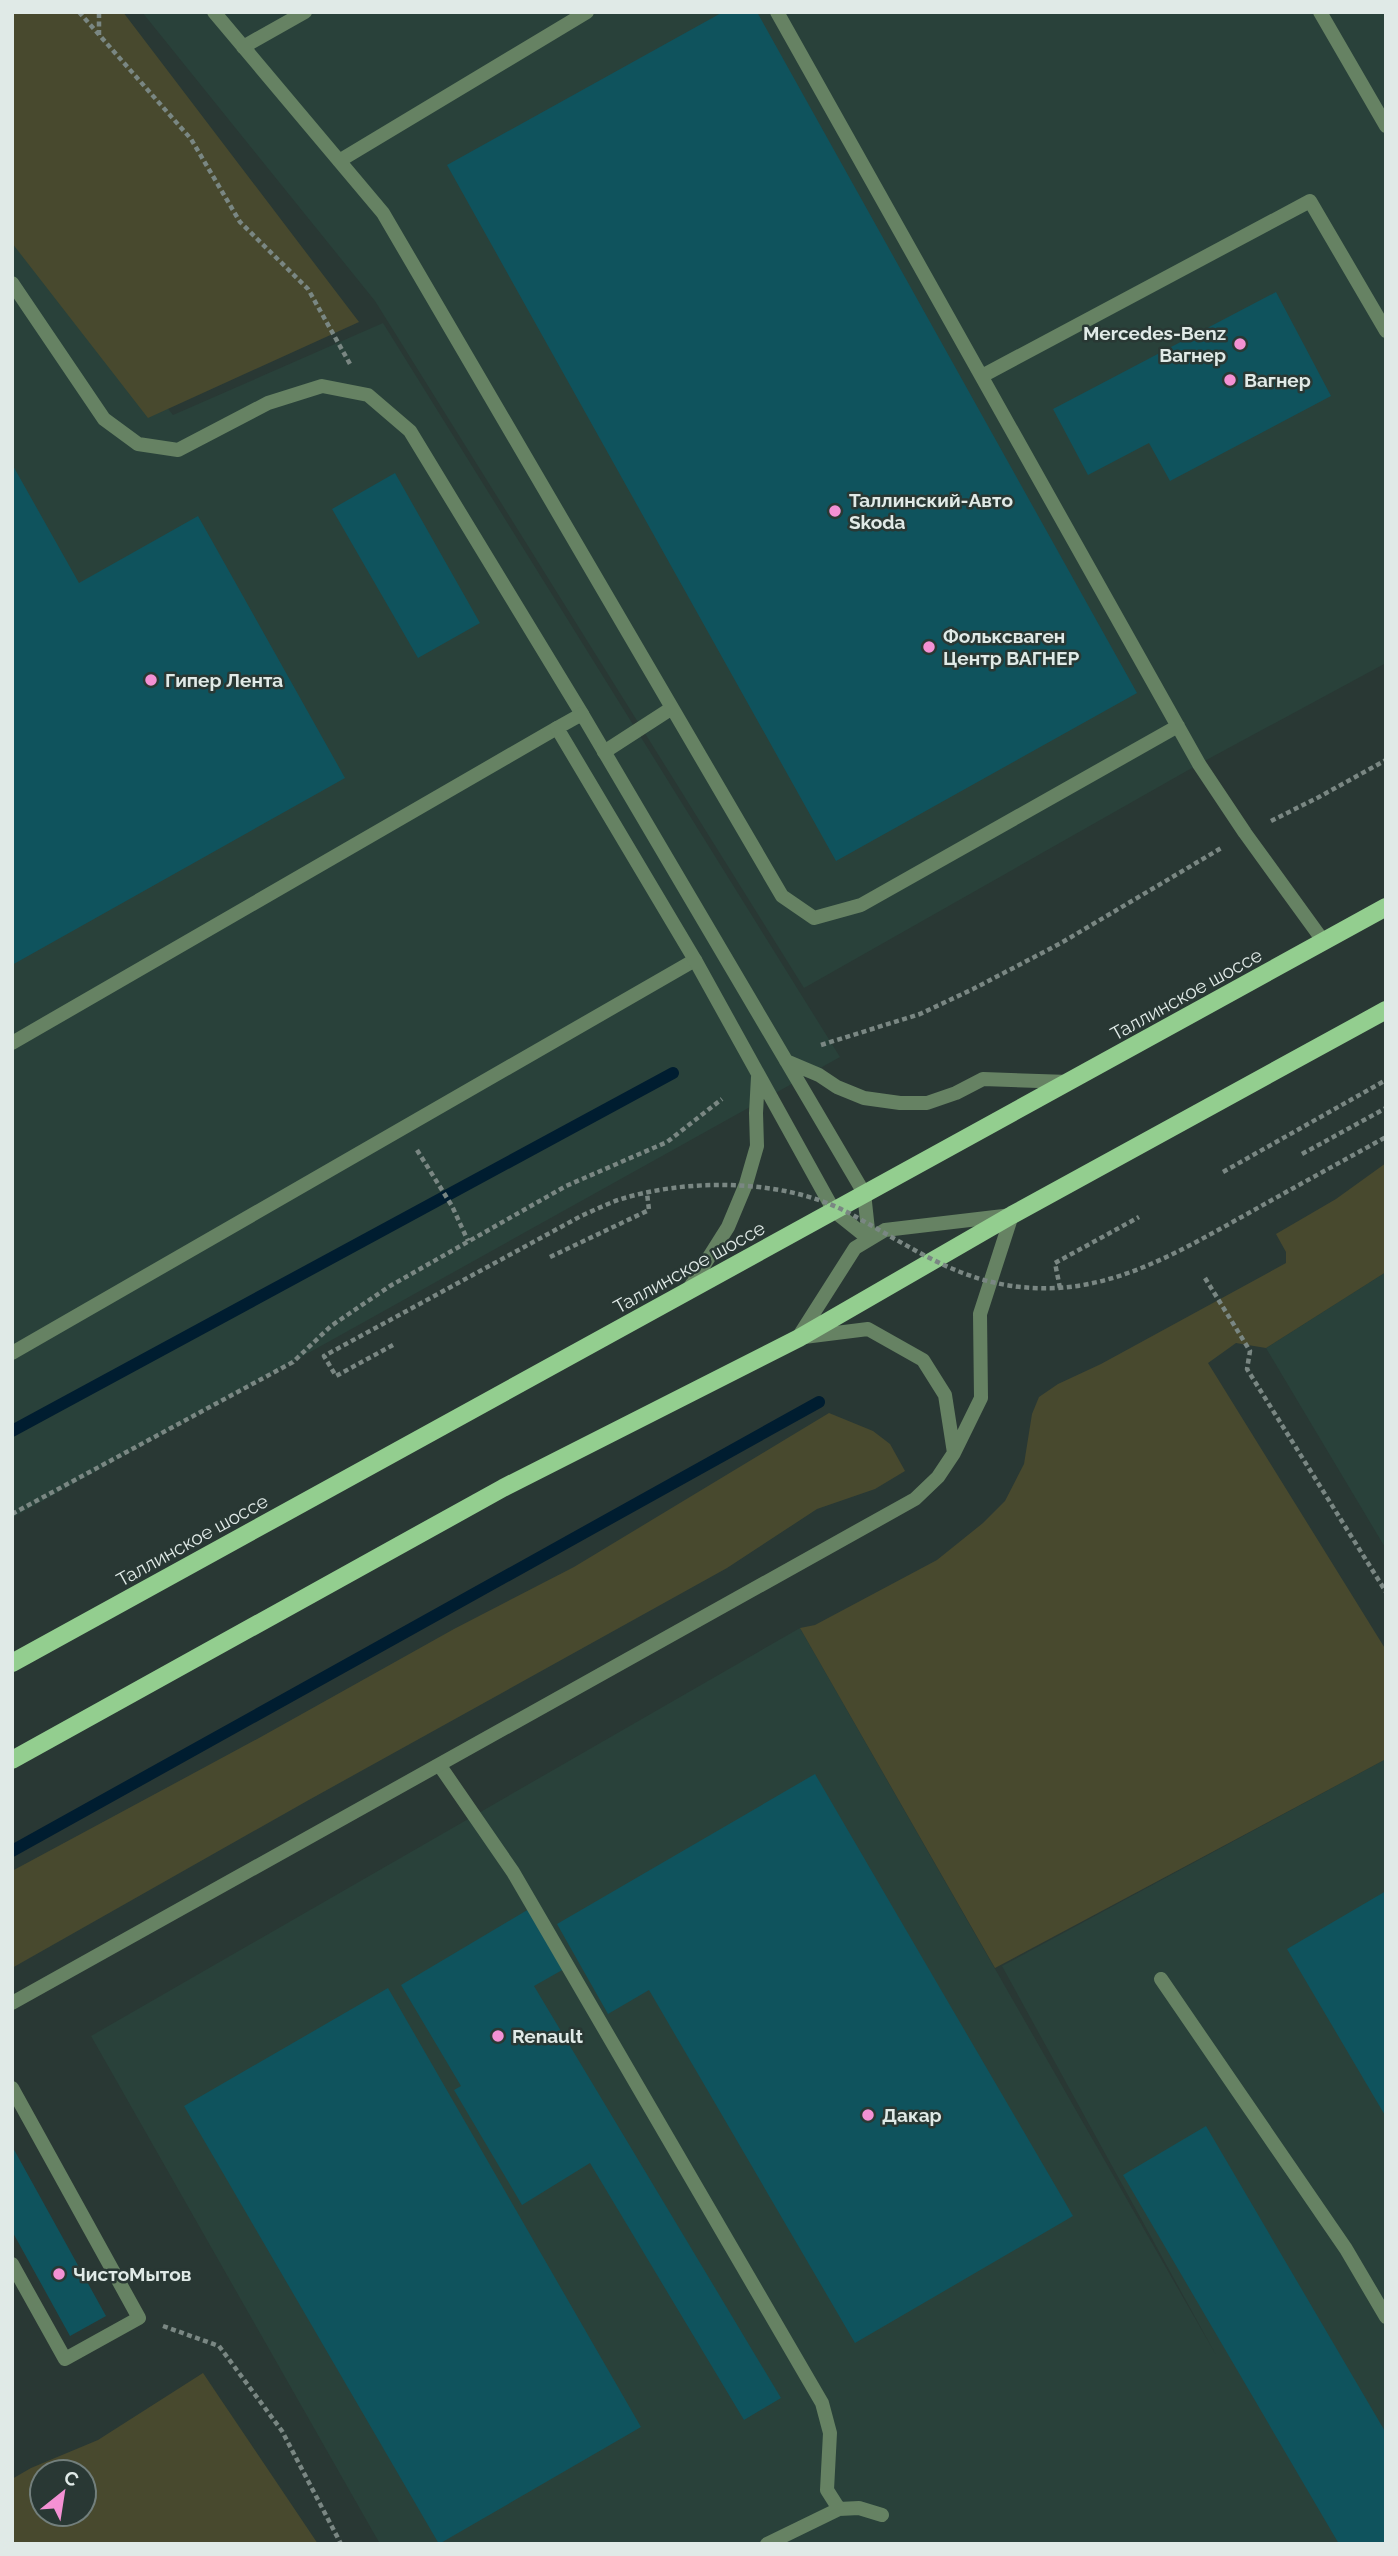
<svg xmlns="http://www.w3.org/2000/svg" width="1398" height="2556" font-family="Raleway,sans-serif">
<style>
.built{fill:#29413a}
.green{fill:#48492e;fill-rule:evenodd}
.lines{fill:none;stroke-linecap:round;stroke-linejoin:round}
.stream{stroke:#001d30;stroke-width:12}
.building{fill:#0f535d}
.path{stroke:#7a8783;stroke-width:4.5;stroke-dasharray:5 3.5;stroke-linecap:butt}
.lane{stroke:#668263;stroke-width:14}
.street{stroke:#668263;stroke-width:14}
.primary{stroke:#93ce8f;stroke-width:18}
.path-bridge{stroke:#7a8783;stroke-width:4.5;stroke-dasharray:5 3.5;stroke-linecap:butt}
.poi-dot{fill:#f491d4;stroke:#293834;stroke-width:2.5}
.labels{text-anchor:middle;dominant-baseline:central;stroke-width:5;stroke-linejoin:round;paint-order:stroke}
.poi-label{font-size:19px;font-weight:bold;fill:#e0eae7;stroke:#293834;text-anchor:start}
.street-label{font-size:19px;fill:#e0eae7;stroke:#293834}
</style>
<rect width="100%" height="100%" fill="#293834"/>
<path class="built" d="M 142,12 L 1386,12 L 1386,663 L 1199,764 L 804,988 L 375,301 Z
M 12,210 L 173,415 L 383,323 L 840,1057 L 12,1518 Z
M 1386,1272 L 1386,1549 L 1266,1348 Z
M 800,1628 L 1216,2355 L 1002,1966 L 1386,1759 L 1386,2544 L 380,2544 L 91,2036 Z"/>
<path class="green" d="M 12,12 L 123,12 L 359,322 L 148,418 L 12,243 Z
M 1386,1163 L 1386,1272 L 1266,1348 L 1236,1343 L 1208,1363 L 1386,1650 L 1386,1759 L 995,1968 L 800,1628 L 815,1625 L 937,1560 L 983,1523 L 1005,1501 L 1024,1464 L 1032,1414 L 1039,1397 L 1058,1384 L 1101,1364 L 1286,1263 L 1286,1252 L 1276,1234 L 1336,1199 Z
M 829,1413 L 873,1431 L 890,1444 L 905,1471 L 875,1489 L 817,1509 L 727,1568 L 307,1801 L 12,1968 L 12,1871 L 259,1738 L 454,1629 L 574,1567 Z
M 203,2373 L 318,2544 L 12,2544 L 12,2479 L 31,2468 L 98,2440 ZM 84,2472 L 84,2514 L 42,2514 L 42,2472 Z"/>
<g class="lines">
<path class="stream" d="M 12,1431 L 673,1073
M 12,1851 L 819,1402"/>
</g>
<path class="building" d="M 723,12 L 757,12 L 1137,693 L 836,861 L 447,165 Z
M 1276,292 L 1331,396 L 1170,481 L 1149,443 L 1088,475 L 1053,409 Z
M 12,464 L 79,583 L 198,516 L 345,778 L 12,965 Z
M 395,473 L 480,623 L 418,658 L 332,509 Z
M 815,1774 L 1073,2216 L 855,2343 L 649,1990 L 608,2014 L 557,1924 Z
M 1386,1891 L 1386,2117 L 1287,1949 Z
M 529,1909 L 564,1969 L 534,1986 L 781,2398 L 744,2420 L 590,2163 L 522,2205 L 454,2090 L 461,2086 L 401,1985 Z
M 388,1988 L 641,2427 L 439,2544 L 184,2106 Z
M 1206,2126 L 1386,2433 L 1386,2544 L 1339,2544 L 1123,2175 Z
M 12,2146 L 106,2316 L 70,2336 L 12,2231 Z"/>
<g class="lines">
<path class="path" d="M 79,12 L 191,139 L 240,222 L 308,289 L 350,364
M 99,35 L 99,12
M 1271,821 L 1319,797 L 1386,760
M 821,1045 L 920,1014 L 973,989 L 1061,943 L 1223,847
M 417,1150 L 452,1206 L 468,1241
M 1302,1154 L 1386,1108
M 1223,1172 L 1386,1080
M 550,1257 L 649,1210 L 647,1193
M 1205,1278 L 1250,1351 L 1247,1369 L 1386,1592
M 1060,1288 L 1055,1263 L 1139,1217
M 12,1514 L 293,1362 L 331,1326 L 390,1286 L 566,1186 L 667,1142 L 722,1099
M 163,2326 L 219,2346 L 282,2431 L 341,2544"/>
<path class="lane" d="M 214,12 L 383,213 L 782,896 L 814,918 L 861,905 L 1178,726
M 777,12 L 1199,764 L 1245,833 L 1324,942
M 1320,12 L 1386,126
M 243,47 L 305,12
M 339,161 L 587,12
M 12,283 L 104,419 L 138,444 L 178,450 L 268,403 L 322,386 L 368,395 L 410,431 L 582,714
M 982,376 L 1310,201 L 1386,331
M 604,752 L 672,708
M 12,1043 L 557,728
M 12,1353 L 695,960
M 440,1766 L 513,1872 L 822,2403 L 830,2433 L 827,2490 L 839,2509 L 859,2508 L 882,2515
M 1161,1979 L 1346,2249 L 1386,2317
M 12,2088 L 139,2318 L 65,2359 L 12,2264
M 767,2544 L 839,2509"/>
<path class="street" d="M 582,714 L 864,1193 L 869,1239 L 834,1211 L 695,960 L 557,728 Z
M 786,1061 L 819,1075 L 837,1087 L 864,1098 L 900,1103 L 927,1103 L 956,1093 L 983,1079 L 1069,1082
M 687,1292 L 728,1227 L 746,1184 L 757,1146 L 756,1113 L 758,1077
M 804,1337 L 868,1329 L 923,1360 L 945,1395 L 954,1453
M 12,2003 L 915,1499 L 938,1477 L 954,1453 L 981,1398 L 980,1314 L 1012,1215 L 885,1230 L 855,1248 L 799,1336"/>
<path class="primary" d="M 12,1663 L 1386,907
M 12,1760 L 503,1488 L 799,1338 L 1012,1215 L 1386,1010"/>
<path class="path-bridge" d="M 393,1345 L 336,1376 L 324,1356 L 581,1216 C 592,1211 603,1206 615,1201 C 683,1178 782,1178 847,1212 C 920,1251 969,1292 1057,1288 C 1127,1284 1187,1247 1247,1214 C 1293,1188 1339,1163 1386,1137"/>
</g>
<g class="poi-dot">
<circle cx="1240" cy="344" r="7"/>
<circle cx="1230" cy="380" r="7"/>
<circle cx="835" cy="511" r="7"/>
<circle cx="929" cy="647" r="7"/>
<circle cx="151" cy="680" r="7"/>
<circle cx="498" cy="2036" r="7"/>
<circle cx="868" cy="2115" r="7"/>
<circle cx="59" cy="2274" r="7"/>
</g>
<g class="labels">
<g class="poi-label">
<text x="1226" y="333" text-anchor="end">Mercedes-Benz<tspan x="1226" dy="22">Вагнер</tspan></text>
<text x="1244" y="380">Вагнер</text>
<text x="849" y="500">Таллинский-Авто<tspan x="849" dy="22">Skoda</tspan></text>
<text x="943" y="636">Фольксваген<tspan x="943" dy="22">Центр ВАГНЕР</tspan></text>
<text x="165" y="680">Гипер Лента</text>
<text x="512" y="2036">Renault</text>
<text x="882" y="2115">Дакар</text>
<text x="73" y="2274">ЧистоМытов</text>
</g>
<g class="street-label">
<text transform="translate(1186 994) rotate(-29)">Таллинское шоссе</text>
<text transform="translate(689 1267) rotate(-29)">Таллинское шоссе</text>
<text transform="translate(192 1540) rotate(-29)">Таллинское шоссе</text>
</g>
</g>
<rect width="1398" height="2556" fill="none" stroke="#e0eae7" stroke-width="28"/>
<g transform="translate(63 2493) rotate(30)"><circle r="33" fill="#293834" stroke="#727f7c" stroke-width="2"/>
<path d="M0-5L12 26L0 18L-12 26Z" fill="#f491d4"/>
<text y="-10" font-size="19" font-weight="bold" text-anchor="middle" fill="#e0eae7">С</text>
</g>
</svg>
